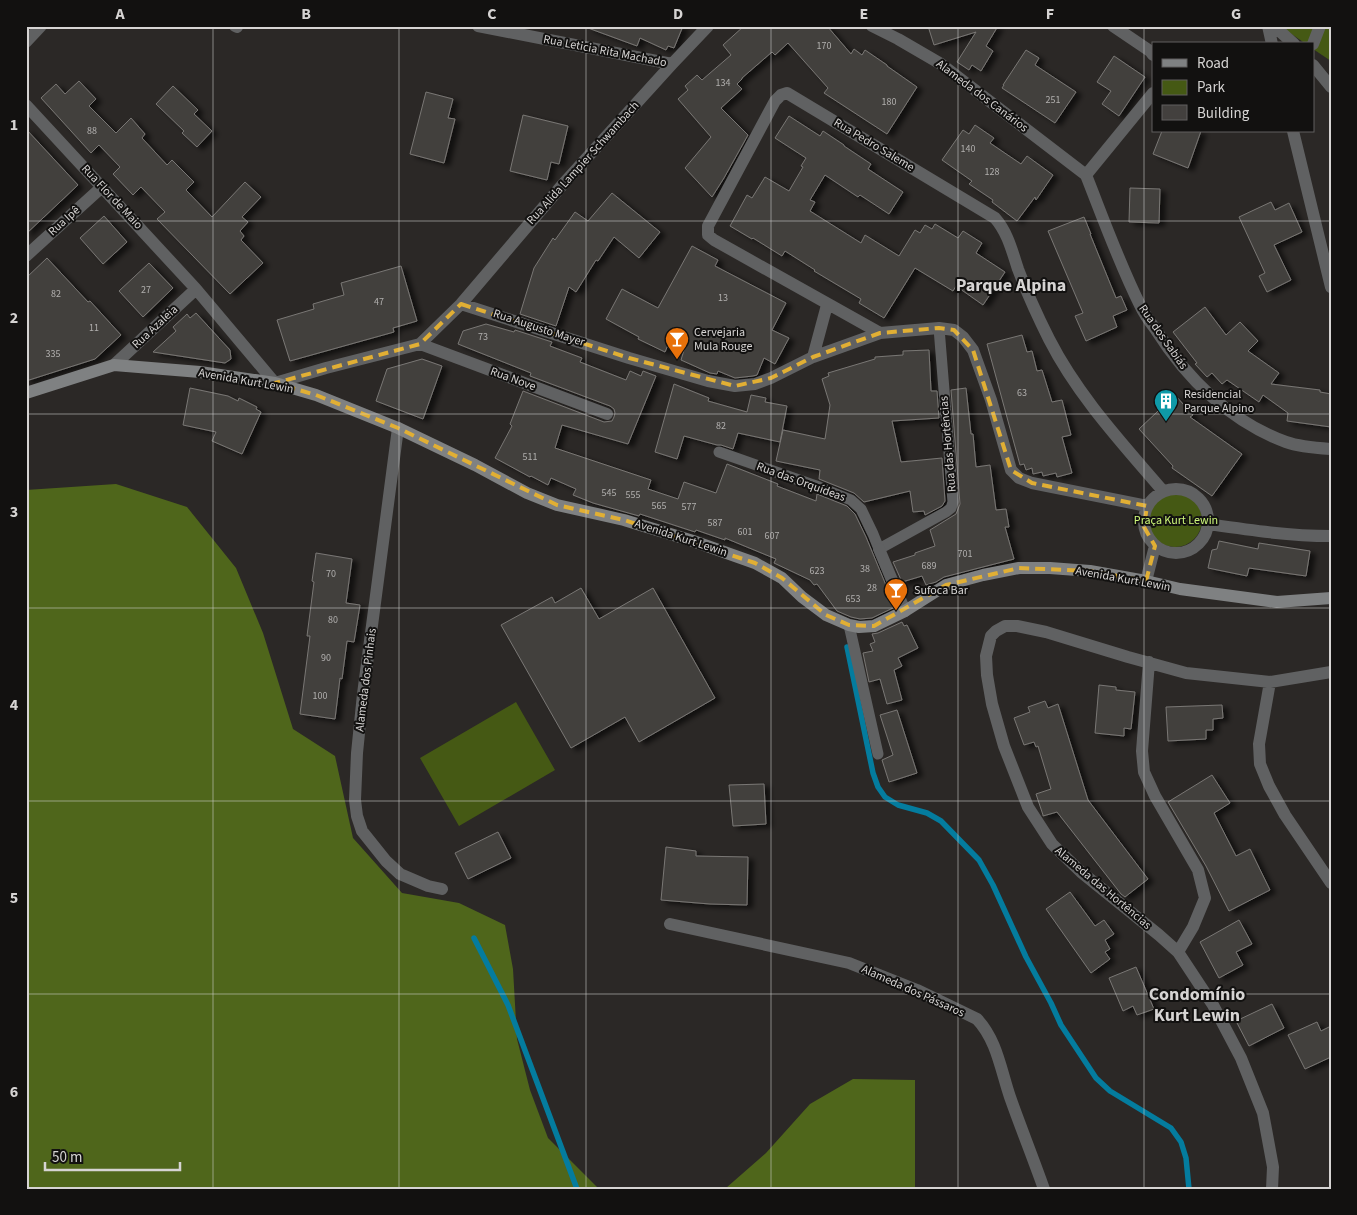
<svg xmlns="http://www.w3.org/2000/svg" width="1357" height="1215" font-family="'Source Sans 3',sans-serif">
<style>
.green{fill:#455914}
.forest{fill:#4f661b}
.lines{fill:none;stroke-linecap:round;stroke-linejoin:round}
.stream{stroke:#047c9e;stroke-width:5.5}
.building{fill:#43403e;stroke:#797774;filter:url(#shadow)}
.lane{stroke:#606162;stroke-width:11}
.street{stroke:#606162;stroke-width:12}
.secondary{stroke:#7f8182;stroke-width:12}
.marked{fill:none;stroke:#e1af34;stroke-width:4;stroke-dasharray:10 6;stroke-linejoin:round}
.grid{fill:none;stroke:#d6d4d3;stroke-width:1;stroke-opacity:0.55}
.labels{text-anchor:middle;dominant-baseline:central;stroke-width:4;stroke-linejoin:round;paint-order:stroke}
.number-label{font-size:10px;fill:#b1afae}
.street-label{font-size:12px;fill:#d6d4d3;stroke:#121110}
.poi-label{font-size:12px;fill:#d6d4d3;stroke:#121110;text-anchor:start}
.park-label{font-size:12px;fill:#ccf679;stroke:#121110}
.district-label{font-size:18px;font-weight:bold;fill:#d6d4d3;stroke:#121110}
.neatline{fill:none;stroke:#d6d4d3;stroke-width:2}
.grid-label{font-size:16px;text-anchor:middle;font-weight:bold;fill:#d6d4d3}
</style>
<defs>
<filter id="shadow"><feDropShadow dx="5.5" dy="3" stdDeviation="2.5" flood-color="#0009"/></filter>
</defs>
<rect width="100%" height="100%" fill="#2b2826"/>
<path class="green" d="M 1280,26 L 1331,26 L 1331,61 L 1313,49 L 1313,44 L 1306,44 Z
M1148 520a27 27 0 1 1 54 0a27 27 0 1 1-54 0Z
M 516,702 L 555,770 L 459,826 L 420,758 Z"/>
<path class="forest" d="M 116,484 L 187,507 L 236,568 L 263,633 L 293,729 L 335,756 L 353,838 L 402,893 L 459,903 L 505,925 L 513,969 L 517,1039 L 530,1090 L 548,1138 L 599,1189 L 26,1189 L 26,490 Z
M 853,1079 L 915,1080 L 915,1189 L 723,1189 L 726,1188 L 766,1153 L 810,1104 Z"/>
<g class="lines">
<path class="stream" d="M 847,647 L 873,773 L 878,787 L 885,797 L 898,805 L 927,813 L 941,821 L 979,860 L 993,885 L 1026,957 L 1051,1003 L 1061,1025 L 1096,1078 L 1110,1091 L 1171,1128 L 1181,1142 L 1186,1158 L 1189,1189
M 474,938 L 508,1005 L 577,1189"/>
</g>
<path class="building" d="M 588,26 L 683,26 L 674,48 L 668,46 L 666,50 L 640,38 L 637,46 L 588,28 Z
M 744,26 L 827,26 L 851,54 L 854,49 L 862,55 L 865,50 L 887,65 L 887,66 L 917,87 L 887,134 L 824,93 L 828,88 L 788,43 L 775,55 L 772,52 L 742,78 L 742,79 L 737,84 L 742,89 L 721,108 L 748,135 L 724,178 L 712,197 L 685,168 L 711,137 L 678,99 L 688,90 L 685,86 L 697,75 L 702,80 L 731,55 L 723,45 Z
M 928,26 L 998,26 L 986,46 L 993,51 L 981,71 L 972,65 L 969,70 L 957,62 L 976,32 L 934,45 Z
M 1026,50 L 1039,58 L 1035,65 L 1076,92 L 1055,123 L 1002,88 L 1004,85 L 1003,85 Z
M 1114,56 L 1145,77 L 1119,116 L 1102,104 L 1111,91 L 1097,82 Z
M 79,81 L 96,99 L 89,106 L 116,133 L 131,118 L 145,134 L 142,138 L 167,165 L 172,160 L 194,182 L 186,190 L 212,217 L 245,182 L 261,197 L 242,217 L 248,222 L 240,231 L 244,236 L 241,240 L 263,263 L 230,294 L 157,219 L 165,212 L 141,187 L 133,195 L 113,174 L 120,167 L 99,145 L 91,153 L 41,98 L 56,84 L 65,94 Z
M 173,86 L 198,110 L 194,114 L 212,131 L 197,147 L 182,133 L 184,131 L 156,104 Z
M 426,92 L 453,99 L 448,118 L 455,119 L 444,163 L 410,154 Z
M 523,115 L 568,126 L 559,164 L 551,162 L 547,180 L 510,171 Z
M 789,116 L 820,136 L 823,131 L 844,145 L 844,146 L 871,164 L 868,169 L 903,192 L 889,214 L 860,195 L 858,197 L 825,175 L 810,200 L 815,202 L 810,211 L 861,243 L 865,235 L 899,256 L 915,230 L 920,233 L 925,225 L 932,229 L 935,224 L 958,238 L 963,231 L 982,243 L 976,253 L 1005,272 L 983,305 L 956,286 L 953,291 L 915,268 L 884,318 L 859,303 L 861,299 L 814,271 L 815,270 L 785,251 L 782,256 L 753,238 L 752,239 L 730,226 L 747,195 L 752,198 L 765,177 L 789,191 L 803,167 L 801,166 L 806,158 L 775,138 Z
M 975,125 L 994,138 L 990,143 L 1021,164 L 1027,156 L 1053,175 L 1036,200 L 1035,197 L 1017,221 L 992,202 L 993,200 L 969,184 L 972,181 L 942,160 L 963,130 L 969,134 Z
M 26,129 L 78,185 L 26,234 Z
M 1162,131 L 1201,131 L 1188,168 L 1153,154 Z
M 1130,188 L 1160,189 L 1159,223 L 1129,222 Z
M 612,193 L 660,232 L 639,258 L 614,237 L 598,261 L 596,260 L 576,292 L 569,287 L 556,326 L 520,314 L 534,268 L 553,238 L 555,240 L 575,212 L 588,221 Z
M 1271,202 L 1275,210 L 1289,203 L 1302,232 L 1274,245 L 1291,280 L 1267,292 L 1259,276 L 1265,273 L 1239,217 Z
M 104,216 L 127,242 L 103,264 L 80,238 Z
M 1084,217 L 1091,234 L 1090,234 L 1116,298 L 1121,296 L 1127,310 L 1113,316 L 1117,327 L 1086,341 L 1075,316 L 1083,313 L 1048,231 Z
M 692,246 L 718,260 L 715,266 L 786,303 L 772,330 L 789,338 L 775,364 L 764,358 L 757,375 L 753,376 L 735,378 L 718,371 L 717,374 L 710,373 L 681,360 L 684,350 L 668,345 L 665,352 L 638,339 L 639,337 L 606,319 L 622,289 L 658,308 Z
M 47,258 L 88,302 L 90,301 L 121,335 L 95,359 L 26,381 L 26,278 Z
M 149,263 L 173,288 L 143,317 L 119,291 Z
M 401,266 L 417,321 L 393,328 L 394,332 L 290,361 L 277,320 L 314,309 L 313,304 L 344,295 L 341,283 Z
M 1205,307 L 1226,335 L 1240,322 L 1258,341 L 1248,351 L 1279,373 L 1271,384 L 1320,390 L 1320,392 L 1331,394 L 1331,427 L 1287,421 L 1288,413 L 1263,395 L 1259,402 L 1227,380 L 1222,384 L 1212,373 L 1207,377 L 1195,364 L 1197,363 L 1173,332 Z
M 196,313 L 230,350 L 231,359 L 225,363 L 153,352 L 176,331 L 173,327 L 187,314 L 190,318 Z
M 486,324 L 514,332 L 515,330 L 552,342 L 550,346 L 582,358 L 580,362 L 626,380 L 630,371 L 641,376 L 643,371 L 656,376 L 628,444 L 562,425 L 555,448 L 651,480 L 648,489 L 678,499 L 684,482 L 716,493 L 727,464 L 778,484 L 777,486 L 816,501 L 817,494 L 847,506 L 855,514 L 866,537 L 895,607 L 872,618 L 860,619 L 851,617 L 837,611 L 817,584 L 814,585 L 810,580 L 774,563 L 776,559 L 725,538 L 725,540 L 696,530 L 695,532 L 640,514 L 639,516 L 593,503 L 573,495 L 576,489 L 551,478 L 548,485 L 531,476 L 530,477 L 495,458 L 512,426 L 510,424 L 523,391 L 604,422 L 612,421 L 614,417 L 615,413 L 614,409 L 610,406 L 530,376 L 531,373 L 458,344 L 463,331 Z
M 1022,335 L 1027,352 L 1032,351 L 1037,371 L 1042,370 L 1052,402 L 1062,400 L 1071,435 L 1062,437 L 1072,473 L 1057,477 L 1056,473 L 1043,476 L 1042,472 L 1033,474 L 1032,468 L 1026,470 L 1024,464 L 1020,465 L 987,344 Z
M 929,350 L 931,391 L 937,391 L 939,418 L 892,421 L 901,462 L 942,458 L 945,501 L 942,506 L 925,515 L 924,511 L 913,512 L 910,491 L 864,502 L 854,493 L 819,479 L 820,470 L 776,461 L 783,430 L 825,439 L 830,405 L 822,379 L 829,376 L 828,373 L 875,359 L 875,357 L 903,355 L 903,351 Z
M 422,359 L 442,366 L 423,419 L 376,401 L 387,369 Z
M 674,384 L 709,398 L 708,401 L 747,412 L 751,395 L 766,398 L 765,402 L 787,406 L 780,442 L 738,433 L 733,449 L 721,445 L 717,445 L 684,436 L 677,459 L 655,452 Z
M 190,388 L 228,396 L 238,401 L 239,398 L 257,407 L 256,409 L 261,412 L 242,454 L 212,441 L 216,432 L 183,425 Z
M 966,388 L 971,434 L 973,434 L 976,467 L 990,465 L 996,510 L 1006,509 L 1009,527 L 1005,527 L 1014,559 L 944,577 L 936,582 L 926,585 L 922,576 L 902,582 L 893,562 L 915,555 L 915,553 L 935,546 L 930,530 L 956,514 L 960,504 L 951,390 Z
M 1175,395 L 1193,415 L 1190,417 L 1242,454 L 1212,496 L 1172,468 L 1173,466 L 1139,429 Z
M 1219,541 L 1258,549 L 1259,543 L 1310,551 L 1306,576 L 1249,568 L 1247,576 L 1208,568 L 1212,550 L 1217,549 Z
M 316,553 L 352,559 L 346,603 L 360,605 L 354,642 L 347,641 L 342,679 L 340,678 L 335,719 L 300,714 L 310,636 L 307,636 L 314,582 L 312,581 Z
M 581,588 L 599,619 L 653,588 L 715,698 L 639,742 L 625,717 L 571,748 L 501,625 L 552,597 L 555,603 Z
M 902,622 L 904,626 L 907,625 L 918,648 L 898,658 L 902,666 L 894,670 L 902,700 L 887,704 L 880,679 L 869,682 L 863,653 L 873,651 L 870,644 L 875,642 L 872,634 L 878,633 Z
M 1099,685 L 1116,687 L 1116,690 L 1135,692 L 1131,729 L 1124,728 L 1124,736 L 1095,733 Z
M 1045,701 L 1048,708 L 1058,704 L 1088,800 L 1148,879 L 1125,897 L 1121,894 L 1057,812 L 1043,816 L 1043,815 L 1036,794 L 1051,789 L 1038,746 L 1036,747 L 1034,742 L 1024,745 L 1014,718 L 1030,712 L 1028,707 Z
M 1222,705 L 1223,718 L 1213,719 L 1213,730 L 1206,730 L 1206,739 L 1168,741 L 1166,707 Z
M 897,710 L 917,773 L 889,782 L 882,760 L 893,755 L 880,715 Z
M 1212,775 L 1230,803 L 1214,813 L 1236,856 L 1250,849 L 1270,890 L 1229,911 L 1206,866 L 1168,802 Z
M 764,784 L 766,824 L 733,826 L 729,785 Z
M 498,832 L 511,858 L 468,879 L 455,853 Z
M 666,847 L 696,851 L 696,856 L 748,857 L 747,905 L 710,904 L 661,900 Z
M 1070,892 L 1095,926 L 1104,920 L 1114,934 L 1105,940 L 1110,949 L 1105,952 L 1110,959 L 1091,973 L 1046,909 Z
M 1239,920 L 1252,944 L 1236,952 L 1243,965 L 1219,978 L 1200,942 Z
M 1136,967 L 1154,1009 L 1137,1015 L 1133,1006 L 1123,1011 L 1109,978 Z
M 1272,1004 L 1284,1028 L 1249,1046 L 1236,1021 Z
M 1317,1022 L 1321,1031 L 1331,1026 L 1331,1057 L 1305,1069 L 1288,1035 Z"/>
<g class="lines">
<path class="lane" d="M 719,452 L 819,487 L 851,500 L 861,509 L 873,534 L 879,549 L 946,512 L 951,508 L 953,502 L 939,328
M 849,625 L 878,754"/>
<path class="street" d="M 235,26 L 237,27
M 478,26 L 672,64
M 872,26 L 898,39 L 941,64 L 1086,175
M 1113,26 L 1150,51 L 1153,55
M 1268,26 L 1272,44
M 1274,26 L 1294,44
M 26,42 L 41,26
M 1313,44 L 1320,26
M 1313,65 L 1331,87
M 26,105 L 196,289 L 275,383 L 326,368 L 420,344 L 461,304 L 564,183 L 672,64 L 708,26
M 1293,131 L 1331,287
M 1086,175 C 1103,218 1119,263 1140,305 C 1144,314 1150,322 1156,330 C 1187,379 1231,422 1286,442 C 1300,447 1316,448 1331,449
M 1086,175 L 1153,93
M 26,256 L 102,187
M 461,304 L 629,358 L 708,381 L 735,386 L 755,384 L 771,378 L 813,357 L 880,333 L 939,328 L 954,330 L 963,337 L 973,350 L 991,400 L 1011,470 L 1019,478 L 1032,483 L 1147,506
M 880,333 L 714,240 L 708,235 L 708,226 L 775,101 L 781,95 L 787,93 L 995,218 C 1008,233 1012,251 1018,269 C 1027,293 1038,317 1049,339 C 1078,396 1122,443 1163,491
M 420,344 L 607,414
M 813,357 L 827,305
M 114,365 L 196,289
M 398,428 L 363,694 L 357,753 L 355,800 L 357,816 L 362,831 L 386,861 L 400,874 L 428,886 L 442,889
M1144 521a32 32 0 1 1 64 0a32 32 0 1 1-64 0Z
M 1208,524 C 1249,530 1289,536 1331,536
M 879,549 L 905,611
M 1146,581 L 1155,546
M 1149,662 L 1142,751 L 1144,772 L 1155,796 L 1198,870 L 1205,898 L 1193,927 L 1178,952
M 1270,682 L 1259,744 L 1260,764 L 1269,786 L 1285,815 L 1331,883
M 670,924 L 849,963 L 917,990 L 977,1019 C 997,1040 1001,1071 1010,1097 C 1021,1128 1033,1158 1044,1189
M 1272,1189 L 1273,1167 L 1263,1113 L 1241,1058 L 1213,1005 L 1178,952 L 1159,935 L 1081,872 L 1052,844 L 1028,807 L 1004,746 L 992,704 L 987,675 L 986,656 L 991,636 L 996,631 L 1005,626 L 1017,626 L 1046,632 L 1128,657 L 1186,673 L 1270,682 L 1331,672"/>
<path class="secondary" d="M 26,393 L 114,365 L 200,372 L 275,383 L 316,395 L 398,428 L 475,465 L 527,493 L 557,505 L 624,520 L 693,541 L 755,563 L 782,578 L 802,597 L 826,615 L 849,625 L 859,627 L 874,626 L 905,611 L 946,585 L 983,575 L 1019,568 L 1050,568 L 1090,571 L 1146,581 L 1180,589 L 1277,602 L 1331,598"/>
</g>
<path class="marked" d="M 461,304 L 629,358 L 735,386 L 771,378 L 813,357 L 880,333 L 939,328 L 954,330 L 973,350 L 1011,470 L 1032,483 L 1147,506 L 1144,527 L 1155,546 L 1146,581 L 1090,571 L 1019,568 L 946,585 L 874,626 L 849,625 L 826,615 L 782,578 L 755,563 L 624,520 L 557,505 L 398,428 L 316,395 L 275,383 L 420,344 Z"/>
<path class="grid" d="M 213,26 L 213,1189M 399,26 L 399,1189M 586,26 L 586,1189M 771,26 L 771,1189M 958,26 L 958,1189M 1144,26 L 1144,1189M 26,221 L 1331,221M 26,414 L 1331,414M 26,608 L 1331,608M 26,801 L 1331,801M 26,994 L 1331,994"/>
<defs>
<g id="bar-pin" transform="scale(1.25)"><path d="M0 17L-7.5 6A9.5 9.5 0 1 1 7.5 6Z" fill="#e8710a" stroke="#121110"/><path d="M-6-5H6L.8 .8V4.5H3.5V6h-7V4.5H-.8V.8Z" fill="#fff"/></g>
<g id="building-pin" transform="scale(1.25)"><path d="M0 17L-7.5 6A9.5 9.5 0 1 1 7.5 6Z" fill="#0f9aa8" stroke="#121110"/><path d="M-4-6H4V6H1V3H-1V6H-4ZM-2.5-4.3h1.7v1.8h-1.7ZM.8-4.3h1.7v1.8H.8ZM-2.5-1h1.7V.8h-1.7ZM.8-1h1.7V.8H.8Z" fill="#fff"/></g>
</defs>
<g fill-rule="evenodd">
<use href="#bar-pin" x="677" y="339"/>
<use href="#building-pin" x="1166" y="401"/>
<use href="#bar-pin" x="896" y="590"/>
</g>
<g class="labels">
<g class="number-label">
<text x="824" y="46">170</text>
<text x="723" y="83">134</text>
<text x="1053" y="100">251</text>
<text x="889" y="102">180</text>
<text x="92" y="131">88</text>
<text x="968" y="149">140</text>
<text x="992" y="172">128</text>
<text x="146" y="290">27</text>
<text x="56" y="294">82</text>
<text x="723" y="298">13</text>
<text x="379" y="302">47</text>
<text x="94" y="328">11</text>
<text x="483" y="337">73</text>
<text x="53" y="354">335</text>
<text x="1022" y="393">63</text>
<text x="721" y="426">82</text>
<text x="530" y="457">511</text>
<text x="609" y="493">545</text>
<text x="633" y="495">555</text>
<text x="659" y="506">565</text>
<text x="689" y="507">577</text>
<text x="715" y="523">587</text>
<text x="745" y="532">601</text>
<text x="772" y="536">607</text>
<text x="965" y="554">701</text>
<text x="929" y="566">689</text>
<text x="865" y="569">38</text>
<text x="817" y="571">623</text>
<text x="331" y="574">70</text>
<text x="872" y="588">28</text>
<text x="853" y="599">653</text>
<text x="333" y="620">80</text>
<text x="326" y="658">90</text>
<text x="320" y="696">100</text>
</g>
<g class="street-label">
<text transform="translate(605 51) rotate(11)">Rua Leticia Rita Machado</text>
<text transform="translate(982 96) rotate(37)">Alameda dos Canários</text>
<text transform="translate(874 145) rotate(31)">Rua Pedro Saleme</text>
<text transform="translate(583 163) rotate(-48)">Rua Alida Lampier Schwambach</text>
<text transform="translate(112 197) rotate(47)">Rua Flor de Maio</text>
<text transform="translate(64 221) rotate(-42)">Rua Ipê</text>
<text transform="translate(155 327) rotate(-43)">Rua Azaleia</text>
<text transform="translate(539 328) rotate(18)">Rua Augusto Mayer</text>
<text transform="translate(1163 337) rotate(55)">Rua dos Sabiás</text>
<text transform="translate(513 379) rotate(20)">Rua Nove</text>
<text transform="translate(246 381) rotate(10)">Avenida Kurt Lewin</text>
<text transform="translate(948 444) rotate(-95)">Rua das Hortências</text>
<text transform="translate(801 482) rotate(20)">Rua das Orquídeas</text>
<text transform="translate(681 538) rotate(18)">Avenida Kurt Lewin</text>
<text transform="translate(1123 579) rotate(10)">Avenida Kurt Lewin</text>
<text transform="translate(366 680) rotate(-83)">Alameda dos Pinhais</text>
<text transform="translate(1103 888) rotate(40)">Alameda das Hortências</text>
<text transform="translate(913 991) rotate(24)">Alameda dos Pássaros</text>
</g>
<g class="poi-label">
<text x="694" y="332">Cervejaria<tspan x="694" dy="14">Mula Rouge</tspan></text>
<text x="1184" y="394">Residencial<tspan x="1184" dy="14">Parque Alpino</tspan></text>
<text x="914" y="590">Sufoca Bar</text>
</g>
<g class="park-label">
<text x="1176" y="520">Praça Kurt Lewin</text>
</g>
<g class="district-label">
<text x="1011" y="285">Parque Alpina</text>
<text x="1197" y="994">Condomínio<tspan x="1197" dy="21">Kurt Lewin</tspan></text>
</g>
</g>
<rect width="1357" height="1215" fill="none" stroke="#121110" stroke-width="55"/>
<rect x="1152" y="42" width="162" height="90" fill="#121110" stroke="#605f5e"/>
<rect x="1162" y="59" width="25" height="8" fill="#7f8182" stroke="#605f5e"/>
<text x="1197" y="68" font-size="15" fill="#d6d4d3">Road</text>
<rect x="1162" y="80" width="25" height="15" fill="#455914" stroke="#605f5e"/>
<text x="1197" y="92" font-size="15" fill="#d6d4d3">Park</text>
<rect x="1162" y="105" width="25" height="15" fill="#43403e" stroke="#605f5e"/>
<text x="1197" y="118" font-size="15" fill="#d6d4d3">Building</text>
<path d="M45 1162v8h135v-8" fill="none" stroke="#d6d4d3" stroke-width="2.5"/>
<text x="52" y="1162" font-size="15" fill="#d6d4d3" stroke="#121110" stroke-width="4" paint-order="stroke">50 m</text>
<rect x="28" y="28" width="1302" height="1160" class="neatline"/>
<g class="grid-label">
<text x="120" y="19">A</text>
<text x="306" y="19">B</text>
<text x="492" y="19">C</text>
<text x="678" y="19">D</text>
<text x="864" y="19">E</text>
<text x="1050" y="19">F</text>
<text x="1236" y="19">G</text>
<text x="14" y="130">1</text>
<text x="14" y="323">2</text>
<text x="14" y="517">3</text>
<text x="14" y="710">4</text>
<text x="14" y="903">5</text>
<text x="14" y="1097">6</text>
</g>
</svg>
